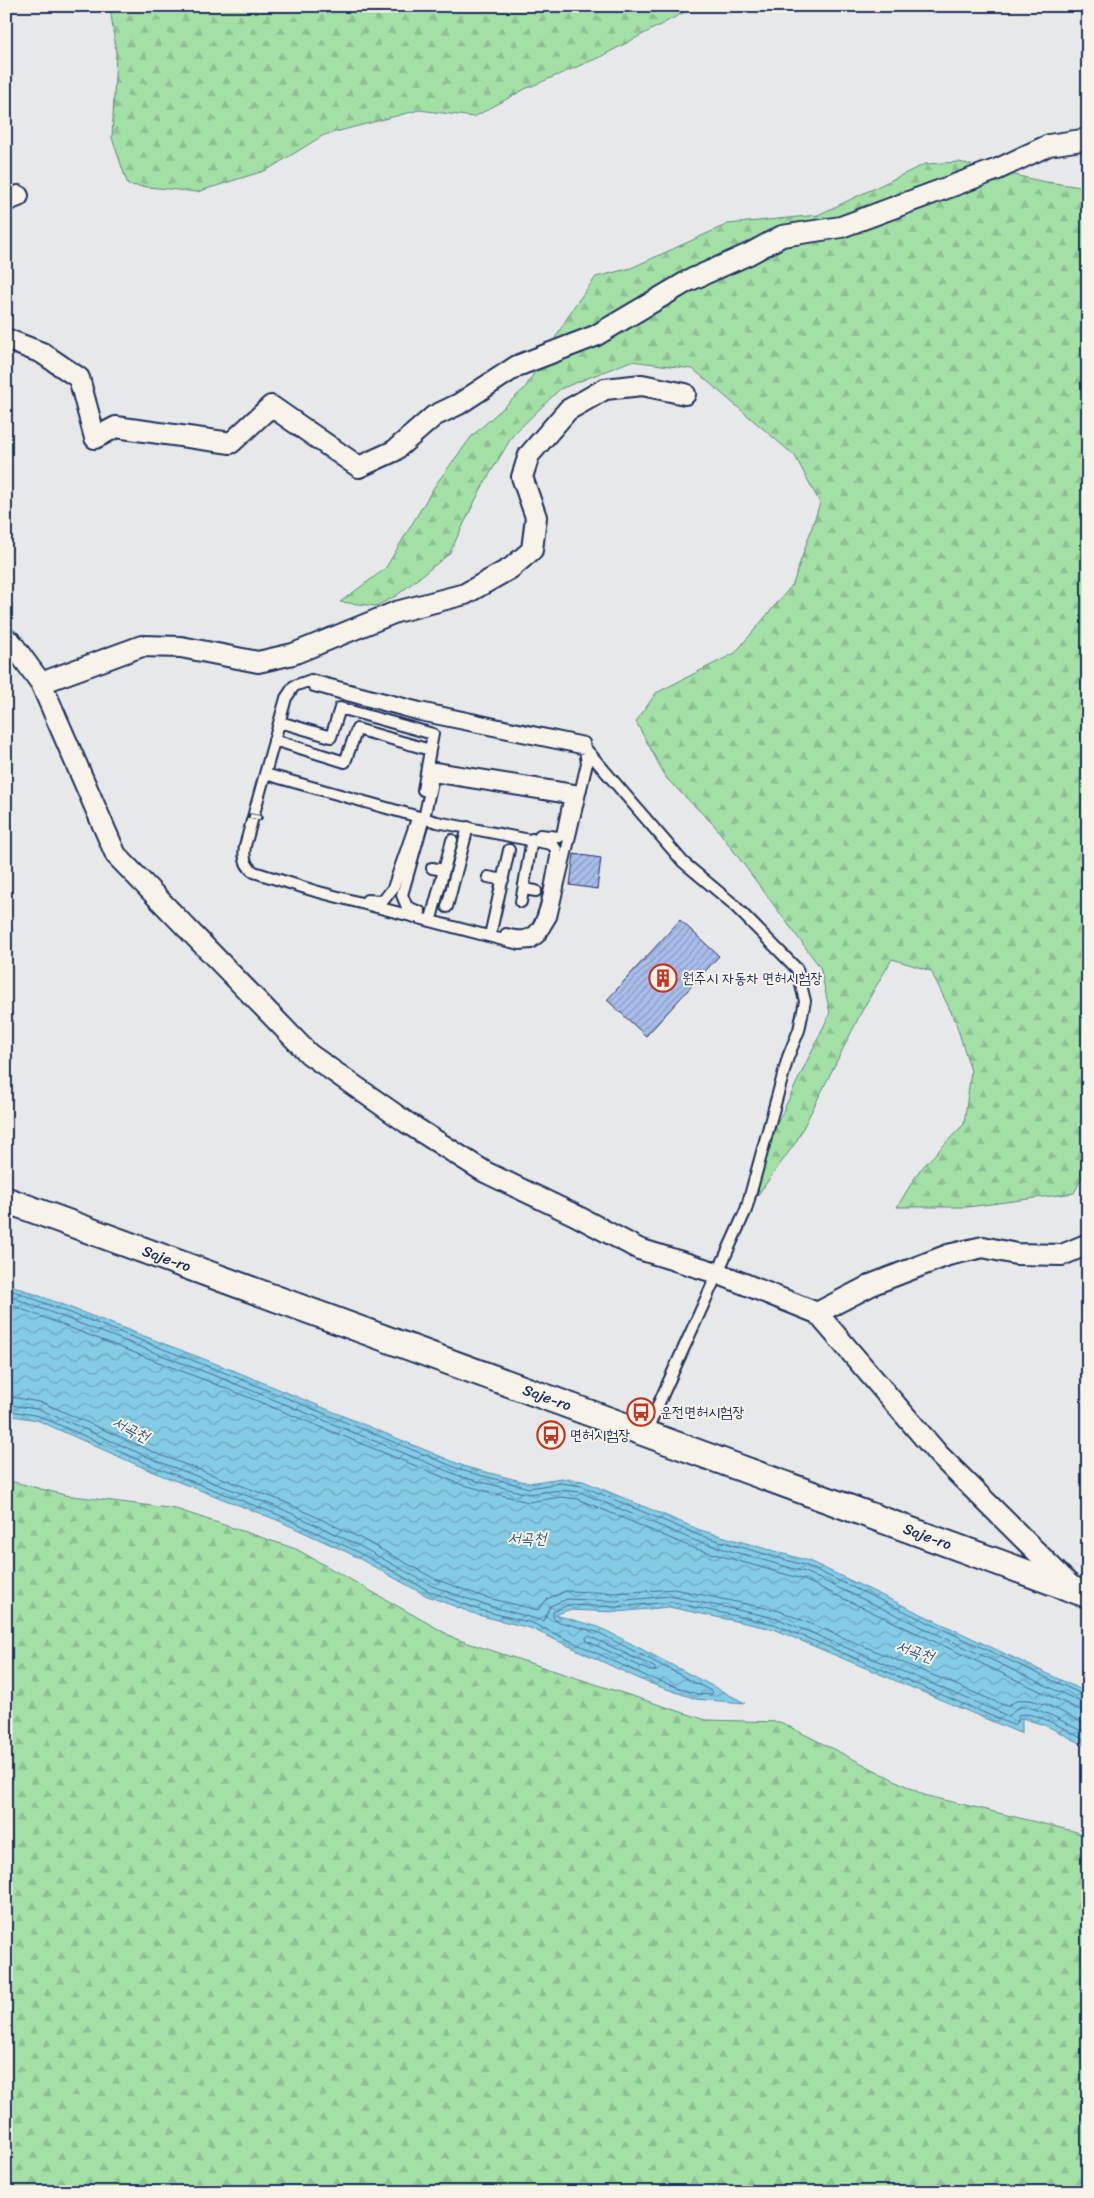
<svg xmlns="http://www.w3.org/2000/svg" width="1094" height="2198" font-family="Sriracha,'Poor Story',sans-serif">
<style>
.forest{fill:url(#forest-firs);stroke:#5f8882}
.water{fill:url(#water-waves);stroke:#5a8daf}
.lines{fill:none;stroke-linecap:round;stroke-linejoin:round}
.shore{stroke:#456e94;stroke-width:1}
.building{fill:url(#building-hatch);stroke:#1b2f5e}
.service-casing{stroke:#1b2f5e;stroke-width:14}
.minor-casing{stroke:#1b2f5e;stroke-width:24}
.tertiary-casing{stroke:#1b2f5e;stroke-width:29}
.service{stroke:#f7f3e8;stroke-width:10}
.minor{stroke:#f7f3e8;stroke-width:20}
.tertiary{stroke:#f7f3e8;stroke-width:25}
.rail-casing{stroke:#1b2f5e;stroke-width:5.5}
.rail{stroke:#f7f3e8;stroke-width:4;stroke-dasharray:11;stroke-linecap:butt}
.labels{text-anchor:middle;dominant-baseline:central;stroke-width:4;stroke-linejoin:round;paint-order:stroke}
.poi-label{font-size:15px;fill:#1b2f5e;stroke:#f7f3e8;text-anchor:start}
.street-label{font-size:15px;fill:#1b2f5e;stroke:#f7f3e8}
.water-label{font-size:16px;font-style:italic;fill:#355680;stroke:#f7f3e8}
</style>
<defs>
<pattern id="forest-firs" width="22" height="20" patternUnits="userSpaceOnUse" patternTransform="scale(1.25)"><rect width="22" height="20" fill="#a3e0a6"/><path d="M5 1l3.5 6h-7zM16 11l3.5 6h-7z" fill="#8cc091"/></pattern>
<pattern id="water-waves" width="16" height="10" patternUnits="userSpaceOnUse" patternTransform="scale(1.25)"><rect width="16" height="10" fill="#84cce5"/><path d="M0 5q4-4 8 0t8 0" fill="none" stroke="#6ba6bd"/></pattern>
<pattern id="building-hatch" width="6" height="6" patternUnits="userSpaceOnUse" patternTransform="scale(1.25)"><rect width="6" height="6" fill="#a9bdeb"/><path d="M-1 1l2-2M0 6l6-6M5 7l2-2" fill="none" stroke="#899ac2"/></pattern>
</defs>
<rect width="100%" height="100%" fill="#e7e8e9"/>
<filter id="ink" filterUnits="userSpaceOnUse"><feTurbulence type="fractalNoise" baseFrequency=".02" numOctaves="2"/><feDisplacementMap in="SourceGraphic" scale="10" xChannelSelector="R" yChannelSelector="G"/><feConvolveMatrix kernelMatrix="1 2 1 2 8 2 1 2 1" color-interpolation-filters="sRGB"/></filter>
<g filter="url(#ink)">
<path class="forest" d="M 110,6 L 687,6 L 683,13 L 600,57 L 525,89 L 474,117 L 419,110 L 324,135 L 267,170 L 197,192 L 128,185 L 112,138 L 116,53 Z
M 959,162 L 1040,181 L 1088,188 L 1088,1166 L 1074,1193 L 968,1207 L 897,1207 L 919,1171 L 964,1124 L 971,1071 L 955,1020 L 931,971 L 892,959 L 863,1009 L 796,1142 L 757,1196 L 765,1149 L 830,1013 L 820,967 L 715,826 L 667,779 L 636,722 L 656,693 L 735,653 L 793,584 L 820,503 L 795,456 L 693,369 L 631,361 L 560,389 L 513,435 L 481,489 L 449,554 L 396,596 L 376,606 L 340,602 L 385,569 L 436,484 L 472,436 L 525,388 L 575,305 L 596,277 L 631,268 L 728,224 L 818,215 L 925,164 Z
M 6,1480 L 65,1495 L 176,1509 L 296,1549 L 456,1639 L 706,1720 L 780,1722 L 924,1795 L 1077,1832 L 1088,1838 L 1088,2192 L 6,2192 Z"/>
<path class="water" d="M 6,1283 L 235,1371 L 466,1467 L 529,1483 L 561,1478 L 583,1481 L 700,1530 L 809,1561 L 1088,1693 L 1088,1747 L 1047,1726 L 1022,1718 L 1022,1734 L 773,1629 L 669,1607 L 617,1612 L 568,1610 L 555,1615 L 599,1627 L 745,1703 L 696,1699 L 646,1682 L 530,1628 L 478,1615 L 427,1596 L 351,1554 L 277,1520 L 153,1472 L 37,1420 L 6,1415 Z"/>
<g class="lines">
<path class="shore" d="M 6,1288 L 233,1376 L 464,1471 L 529,1488 L 561,1483 L 582,1486 L 698,1535 L 807,1566 L 1088,1697
M 6,1295 L 231,1382 L 462,1477 L 528,1494 L 561,1490 L 580,1492 L 696,1541 L 805,1572 L 1081,1702 L 1088,1703
M 6,1303 L 228,1389 L 460,1484 L 528,1502 L 561,1497 L 578,1499 L 693,1548 L 802,1579 L 1078,1709 L 1088,1711
M 6,1396 L 44,1403 L 160,1455 L 285,1502 L 360,1538 L 435,1579 L 484,1597 L 538,1610 L 547,1599 L 566,1591 L 616,1593 L 674,1589 L 780,1611 L 1006,1706 C 1010,1705 1014,1701 1020,1700 C 1039,1697 1071,1717 1088,1726
M 6,1404 L 41,1410 L 157,1461 L 282,1509 L 356,1544 L 432,1586 L 482,1604 L 544,1621 L 550,1606 L 567,1599 L 616,1601 L 670,1596 L 776,1618 L 1008,1716 C 1013,1714 1015,1708 1021,1707 C 1036,1705 1074,1727 1088,1735
M 6,1410 L 39,1416 L 155,1467 L 279,1515 L 354,1550 L 429,1591 L 480,1610 L 532,1623 L 648,1677 L 697,1694 L 711,1695 L 713,1692 L 597,1632 L 556,1621 L 553,1617 L 553,1612 L 568,1605 L 617,1607 L 670,1602 L 774,1624 L 1013,1725 L 1016,1723 L 1019,1715 C 1033,1709 1074,1734 1088,1742
M 589,1636 L 654,1667 L 656,1671 L 650,1671 L 587,1641 L 586,1638 Z"/>
</g>
<path class="building" d="M 574,854 L 601,858 L 597,889 L 570,885 Z
M 680,920 L 719,956 L 646,1036 L 607,1000 Z"/>
<g class="lines">
<g class="service-casing">
<path id="service" d="M 311,680 L 314,686 L 420,715 L 586,749 L 683,862 L 732,903 L 797,969 L 805,1001 L 799,1030 L 788,1057 L 746,1210 L 645,1434
M 311,680 L 420,708 L 584,743 L 587,763 L 551,917 L 539,937 L 531,943 L 519,944 L 315,891 L 254,872 C 245,866 243,857 245,846 L 286,698 L 294,686 Z
M 280,722 L 331,737 L 340,708 L 433,734 L 430,750
M 274,740 L 345,762 L 357,729 L 430,750 L 423,790
M 265,774 L 437,822 L 551,844 L 556,849 L 556,857 C 552,874 547,922 533,932 C 525,938 515,937 506,934
M 433,776 L 575,799
M 540,835 L 559,837 L 562,835 L 571,790
M 432,868 L 444,870
M 488,877 L 503,880
M 524,889 L 536,891
M 367,900 L 383,901 L 393,888 L 417,819
M 521,902 L 532,839
M 447,907 L 468,827
M 420,912 L 407,907 L 402,895 L 424,818 L 435,768 L 580,791
M 432,915 L 452,840
M 491,931 L 509,850"/>
</g>
<g class="minor-casing">
<path id="minor" d="M 6,201 L 18,196
M 6,339 L 42,353 L 79,378 L 95,438 L 116,427 L 231,443 L 271,406 L 359,467 L 394,451 L 434,416 L 459,404 L 517,366 L 595,336 L 688,281 L 749,254 L 782,236 L 841,227 L 998,169 L 1049,145 L 1088,139
M 6,639 L 11,642 L 41,683 L 116,855 L 309,1054 L 406,1122 L 485,1172 L 575,1215 L 639,1249 L 717,1273 L 817,1313 L 939,1455 L 1073,1588
M 41,683 L 142,646 L 181,647 L 258,662 L 293,654 L 396,612 L 465,594 L 511,568 L 532,550 L 536,517 L 522,477 L 529,455 L 568,410 L 605,389 L 642,385 L 685,394
M 817,1313 L 873,1284 L 948,1255 L 983,1247 L 1016,1254 L 1062,1255 L 1088,1244"/>
</g>
<g class="tertiary-casing">
<g id="tertiary">
<path id="s1" d="M 6,1200 L 1088,1595"/>
</g>
</g>
<use href="#service" class="service"/>
<use href="#minor" class="minor"/>
<use href="#tertiary" class="tertiary"/>
<g class="rail-casing">
<path id="rail" d="M 250,816 L 260,818"/>
</g>
<use href="#rail" class="rail"/>
</g>
</g>
<defs>
<g id="building-ring" transform="scale(1.4375)"><circle r="9.5" fill="#f7f3e8" stroke="#c8321e" stroke-width="1.5"/><path d="M-4-6H4V6H1V3H-1V6H-4ZM-2.5-4.3h1.7v1.8h-1.7ZM.8-4.3h1.7v1.8H.8ZM-2.5-1h1.7V.8h-1.7ZM.8-1h1.7V.8H.8Z" fill="#c8321e"/></g>
<g id="bus-ring" transform="scale(1.4375)"><circle r="9.5" fill="#f7f3e8" stroke="#c8321e" stroke-width="1.5"/><path d="M-5-6H5V4H4V6H2V4H-2V6H-4V4H-5ZM-3.5-4V0h7V-4ZM-3.5 1.2v1.5H-2V1.2ZM2 1.2v1.5H3.5V1.2Z" fill="#c8321e"/></g>
</defs>
<g fill-rule="evenodd">
<use href="#building-ring" x="663" y="978"/>
<use href="#bus-ring" x="641" y="1412"/>
<use href="#bus-ring" x="551" y="1435"/>
</g>
<g class="labels">
<g class="poi-label">
<text x="682" y="978">원주시 자동차 면허시험장</text>
<text x="660" y="1412">운전면허시험장</text>
<text x="570" y="1435">면허시험장</text>
</g>
<g class="street-label">
<text stroke="none"><textPath href="#s1" startOffset="171">Saje-ro</textPath></text>
<text stroke="none"><textPath href="#s1" startOffset="576">Saje-ro</textPath></text>
<text stroke="none"><textPath href="#s1" startOffset="981">Saje-ro</textPath></text>
</g>
<g class="water-label">
<text transform="translate(131 1429) rotate(27)">서곡천</text>
<text transform="translate(527 1538) rotate(1)">서곡천</text>
<text transform="translate(915 1651) rotate(19)">서곡천</text>
</g>
</g>
<rect width="1094" height="2198" fill="none" stroke="#f7f3e8" stroke-width="25"/>
<rect x="12" y="12" width="1069" height="2173" fill="none" stroke="#1b2f5e" stroke-width="2" filter="url(#ink)"/>
</svg>
